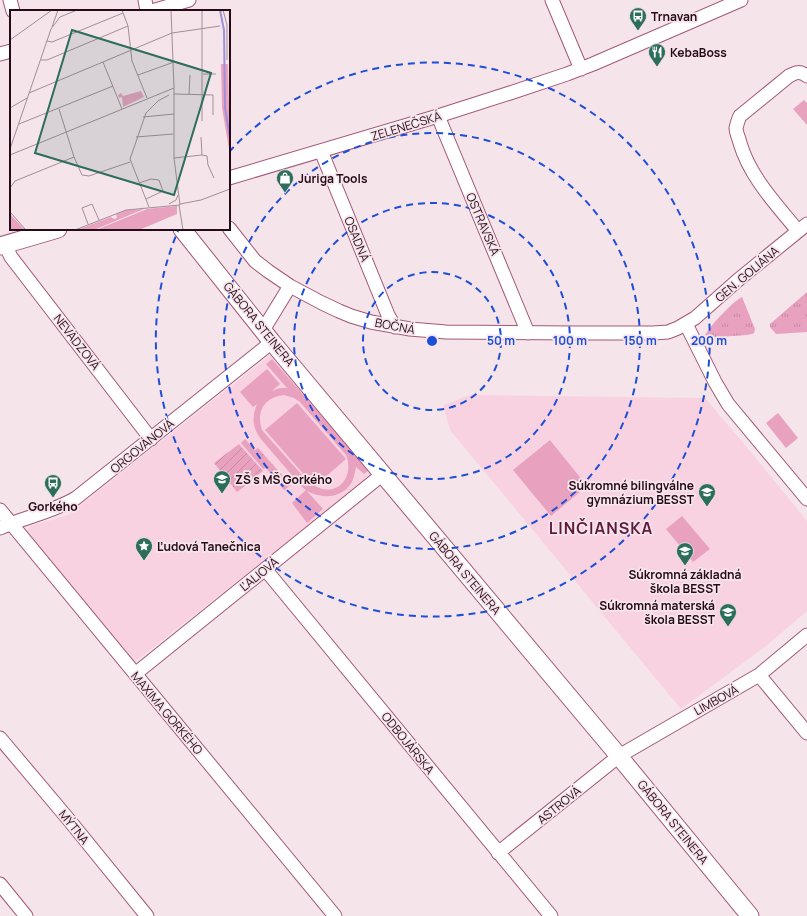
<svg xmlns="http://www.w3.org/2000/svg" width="807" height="916" font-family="Manrope,sans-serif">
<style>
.built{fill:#f8d2e1}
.grass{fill:url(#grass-tufts)}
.forest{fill:url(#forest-crowns)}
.garden{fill:url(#garden-furrows)}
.pitch{fill:#e9a1c0;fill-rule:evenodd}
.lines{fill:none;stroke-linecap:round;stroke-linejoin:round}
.minor-casing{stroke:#a25779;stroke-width:15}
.major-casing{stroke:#a25779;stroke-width:19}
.minor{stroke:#fff;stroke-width:13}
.major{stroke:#fff;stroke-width:17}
.ring{fill:none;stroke:#1d4ed8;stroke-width:2;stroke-dasharray:7 5}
.labels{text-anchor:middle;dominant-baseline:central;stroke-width:3.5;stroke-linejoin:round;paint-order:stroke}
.poi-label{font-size:12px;font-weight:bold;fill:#270a18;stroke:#f6e4eb;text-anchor:start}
.street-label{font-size:12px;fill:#270a18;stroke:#f6e4eb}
.district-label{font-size:16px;font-weight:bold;letter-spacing:1px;fill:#5e1a3d;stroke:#f6e4eb}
.inset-river{fill:none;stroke:#9f91d8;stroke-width:2}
.inset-road{fill:none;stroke:#a38d97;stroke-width:1}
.view{fill:#2c6d5b;fill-opacity:0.15;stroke:#2c6d5b;stroke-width:2}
.inset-edge{fill:none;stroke:#270a18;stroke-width:2}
.centre{fill:#1d4ed8;stroke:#f6e4eb;stroke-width:2}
.ring-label{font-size:12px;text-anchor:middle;font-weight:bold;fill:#1d4ed8;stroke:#f6e4eb;stroke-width:3.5;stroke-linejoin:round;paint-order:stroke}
</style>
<defs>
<pattern id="grass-tufts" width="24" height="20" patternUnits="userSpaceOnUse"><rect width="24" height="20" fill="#e9a1c0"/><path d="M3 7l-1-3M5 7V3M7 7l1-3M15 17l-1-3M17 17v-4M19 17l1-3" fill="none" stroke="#c889a4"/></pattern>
<pattern id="forest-crowns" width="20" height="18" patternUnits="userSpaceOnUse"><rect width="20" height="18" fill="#e9a1c0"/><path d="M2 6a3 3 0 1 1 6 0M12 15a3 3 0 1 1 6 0" fill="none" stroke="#c889a4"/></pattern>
<pattern id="garden-furrows" width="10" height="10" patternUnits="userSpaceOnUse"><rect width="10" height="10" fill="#e9a1c0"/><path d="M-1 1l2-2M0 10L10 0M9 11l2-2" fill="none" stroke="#c889a4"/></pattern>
</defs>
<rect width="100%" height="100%" fill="#f6e4eb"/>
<path class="built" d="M 274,352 L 375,472 L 135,662 L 28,534 L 27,530 L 30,526 L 68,515 Z
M 470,395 L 705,398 L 745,445 L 807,521 L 807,611 L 766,646 L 681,709 L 450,430 L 443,405 Z"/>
<path class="grass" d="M 807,292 L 807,332 L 776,334 L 770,327 L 770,324 Z
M 742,297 L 755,329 L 754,333 L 752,334 L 747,335 L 718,337 L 708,337 L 705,335 C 710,326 733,301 742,297 Z"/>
<path class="forest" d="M 245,439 L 255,450 L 258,448 L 291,485 L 284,490 L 266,468 L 263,469 L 241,443 Z"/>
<path class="garden" d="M 239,444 L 263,471 L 237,492 L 214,463 Z"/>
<path class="pitch" d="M 804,100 L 807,103 L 807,125 L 793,109 Z
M 272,359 L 369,470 L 364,474 L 356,467 C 355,472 354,477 352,482 C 342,499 322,499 307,491 L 323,509 L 307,523 L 292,503 L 306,490 L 302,487 L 260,438 C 252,426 252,417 257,404 L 253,407 L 240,392 L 267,369 L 280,384 L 272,391 L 280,388 L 287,388 L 266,364 ZM 284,395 L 294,398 L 300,402 L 346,455 C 355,477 337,498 315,486 L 346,459 L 297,403 L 265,430 L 314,486 L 309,483 L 262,430 C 256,412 264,397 284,395 Z
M 778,413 L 798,438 L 786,448 L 766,423 Z
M 550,440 L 587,486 L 551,516 L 513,470 Z
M 682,516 L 710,549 L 693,562 L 666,529 Z"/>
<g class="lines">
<g class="minor-casing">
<path id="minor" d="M 10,0 L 13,11
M 145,0 L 147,11
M 552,0 L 581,69
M 152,11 L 189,0
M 0,54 L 11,51
M 438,116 L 528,333
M 321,151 L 388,315 L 395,327
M 229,178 L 438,116 L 510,93 L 567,74 L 593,64 L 741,0
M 229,228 L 255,261 L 268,271 L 290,286 L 322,303 L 339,311 L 351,316 L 371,322 L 410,329 L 446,332 L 577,333 L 653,333 L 668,332 L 678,328 L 695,318 L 738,280 L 807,224
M 798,231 C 776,204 750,177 740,143 C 739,138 736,133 736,128 C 737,124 738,120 740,116 L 789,76 C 796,72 800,71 807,76
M 5,245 L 11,257 L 151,439
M 686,324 L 715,382 L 728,404 L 807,499
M 263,330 L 290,286
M 0,510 L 335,916
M 0,528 C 25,517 53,512 76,498 L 272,342
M 265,569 L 551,916
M 135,674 L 383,474
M 759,675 L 807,733
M 0,738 L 69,820 L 147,916
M 498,853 L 619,756 L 759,675 L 807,635
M 0,884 L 26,916"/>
</g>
<g class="major-casing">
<path id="major" d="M 182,229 L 272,342 L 613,749 L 750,916
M 0,246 L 58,229"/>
</g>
<use href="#minor" class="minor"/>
<use href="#major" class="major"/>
</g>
<g class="ring">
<circle cx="432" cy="341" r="69"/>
<circle cx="432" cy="341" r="138"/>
<circle cx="432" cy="341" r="208"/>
<path d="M229 152A277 277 0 1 1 178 231"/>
</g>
<defs>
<g id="bus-pin" transform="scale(0.9)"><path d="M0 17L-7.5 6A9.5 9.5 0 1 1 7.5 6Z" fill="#2c6d5b" stroke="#f6e4eb"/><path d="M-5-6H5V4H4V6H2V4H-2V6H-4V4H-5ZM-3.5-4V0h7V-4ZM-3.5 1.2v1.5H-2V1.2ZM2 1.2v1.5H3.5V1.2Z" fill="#fff"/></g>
<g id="restaurant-pin" transform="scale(0.9)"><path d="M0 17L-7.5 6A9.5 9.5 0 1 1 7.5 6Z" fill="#2c6d5b" stroke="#f6e4eb"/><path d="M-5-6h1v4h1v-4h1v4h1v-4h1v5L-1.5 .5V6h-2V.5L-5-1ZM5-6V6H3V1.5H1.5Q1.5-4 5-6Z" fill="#fff"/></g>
<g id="shop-pin" transform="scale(0.9)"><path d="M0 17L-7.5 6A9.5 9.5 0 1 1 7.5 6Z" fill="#2c6d5b" stroke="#f6e4eb"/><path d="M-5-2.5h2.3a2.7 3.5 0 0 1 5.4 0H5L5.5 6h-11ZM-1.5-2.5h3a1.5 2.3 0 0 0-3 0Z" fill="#fff"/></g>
<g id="school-pin" transform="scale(0.9)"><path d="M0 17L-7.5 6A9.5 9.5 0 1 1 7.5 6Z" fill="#2c6d5b" stroke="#f6e4eb"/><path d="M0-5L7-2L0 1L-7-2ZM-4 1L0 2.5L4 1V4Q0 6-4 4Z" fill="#fff"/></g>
<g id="sight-pin" transform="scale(0.9)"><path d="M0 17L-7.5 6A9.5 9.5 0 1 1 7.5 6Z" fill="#2c6d5b" stroke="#f6e4eb"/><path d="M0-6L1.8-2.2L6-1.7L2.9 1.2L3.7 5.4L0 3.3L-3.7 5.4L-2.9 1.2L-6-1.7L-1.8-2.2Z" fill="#fff"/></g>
</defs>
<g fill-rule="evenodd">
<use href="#bus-pin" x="638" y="16"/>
<use href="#restaurant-pin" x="657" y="52"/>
<use href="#shop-pin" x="285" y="178"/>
<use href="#school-pin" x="222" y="479"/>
<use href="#bus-pin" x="53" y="483"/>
<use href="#school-pin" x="707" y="492"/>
<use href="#sight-pin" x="144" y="546"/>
<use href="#school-pin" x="685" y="551"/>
<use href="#school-pin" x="728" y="612"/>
</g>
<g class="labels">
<g class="poi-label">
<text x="651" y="16">Trnavan</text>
<text x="670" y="52">KebaBoss</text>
<text x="298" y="178">Juriga Tools</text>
<text x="235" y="479">ZŠ s MŠ Gorkého</text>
<text x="694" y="485" text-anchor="end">Súkromné bilingválne<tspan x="694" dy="14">gymnázium BESST</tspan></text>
<text x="53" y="506" text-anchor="middle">Gorkého</text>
<text x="157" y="546">Ľudová Tanečnica</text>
<text x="685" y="574" text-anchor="middle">Súkromná základná<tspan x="685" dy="14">škola BESST</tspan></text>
<text x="715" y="605" text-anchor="end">Súkromná materská<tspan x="715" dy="14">škola BESST</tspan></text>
</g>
<g class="street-label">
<text transform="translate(406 126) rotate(-17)">ZELENEČSKÁ</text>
<text transform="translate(483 224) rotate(67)">OSTRAVSKÁ</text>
<text transform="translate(357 239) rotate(68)">OSADNÁ</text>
<text transform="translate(747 274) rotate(-40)">GEN. GOLIÁNA</text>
<text transform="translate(259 324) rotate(51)">GÁBORA STEINERA</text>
<text transform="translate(395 326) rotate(11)">BOČNÁ</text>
<text transform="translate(77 342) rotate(52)">NEVÄDZOVÁ</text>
<text transform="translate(142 446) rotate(-39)">ORGOVÁNOVÁ</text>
<text transform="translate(465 573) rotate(50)">GÁBORA STEINERA</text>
<text transform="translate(259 574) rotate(-39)">ĽALIOVÁ</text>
<text transform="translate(716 700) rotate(-29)">LIMBOVÁ</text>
<text transform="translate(167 713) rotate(50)">MAXIMA GORKÉHO</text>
<text transform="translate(408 743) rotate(51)">ODBOJÁRSKA</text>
<text transform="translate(559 805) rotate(-39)">ASTROVÁ</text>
<text transform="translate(673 822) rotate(51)">GÁBORA STEINERA</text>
<text transform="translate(74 827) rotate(51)">MÝTNA</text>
</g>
<g class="district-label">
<text x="601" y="528">LINČIANSKA</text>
</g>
</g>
<g transform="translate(10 10)">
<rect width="220" height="220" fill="#f6e4eb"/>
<path d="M 211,54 L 218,54 L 220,145 L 212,98 ZM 134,199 L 84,220 L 67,220 L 101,207 L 104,209 L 107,208 L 106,204 L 117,200 Z" fill="#e9a1c0"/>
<path d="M 167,196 L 167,204 L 129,220 L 86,220 L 137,199 ZM 0,204 L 15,220 L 0,220 Z" fill="#e9a1c0"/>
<path d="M 131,81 L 134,87 L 113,97 L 112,87 L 109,88 L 108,85 L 111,83 L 113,86 Z" fill="#e9a1c0"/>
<path class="inset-river" d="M 210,0 L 214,20 L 215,98 L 220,128"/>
<path class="inset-road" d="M 112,0 L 118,16 L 122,51 L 137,88M 213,0 L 217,15 L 217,50M 42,17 L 48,0M 0,30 L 42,0M 37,31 L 42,32 L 113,3M 31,50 L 37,50 L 118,16M 93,52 L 112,99M 193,64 L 206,64M 128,65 L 164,52M 19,83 L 162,23 L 210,16M 164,84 L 203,85 L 203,105M 179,84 L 180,65M 0,98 L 17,88M 49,99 L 64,147 L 72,165 L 79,166 L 120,152M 133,107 L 164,104M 192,111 L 192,0M 9,114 L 103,76M 126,127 L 163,124M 0,139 L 41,19 L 50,7 L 67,0M 0,145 L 164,78 L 161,0M 192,145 L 197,146 L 198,155 L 204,168M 164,148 L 192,145 L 191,127M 129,173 L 141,169 L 149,170 L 153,181 L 136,189M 0,178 L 5,171 L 64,147M 159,194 L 166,190 L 168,185M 170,194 L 191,190 L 220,179M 169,195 L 173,220M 139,197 L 120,149 L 136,103 L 148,91 L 159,85M 0,202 L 16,220M 78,214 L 72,198 L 82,194 L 89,210M 65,220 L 116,200 L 170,195 L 164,148 L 164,78"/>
<path class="view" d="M 62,20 L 201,63 L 164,185 L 25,143 Z"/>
<rect width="220" height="220" class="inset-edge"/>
</g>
<circle cx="432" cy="341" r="6" class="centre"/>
<g class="ring-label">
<text x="501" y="345">50 m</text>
<text x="570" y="345">100 m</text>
<text x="640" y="345">150 m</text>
<text x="709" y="345">200 m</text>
</g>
</svg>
